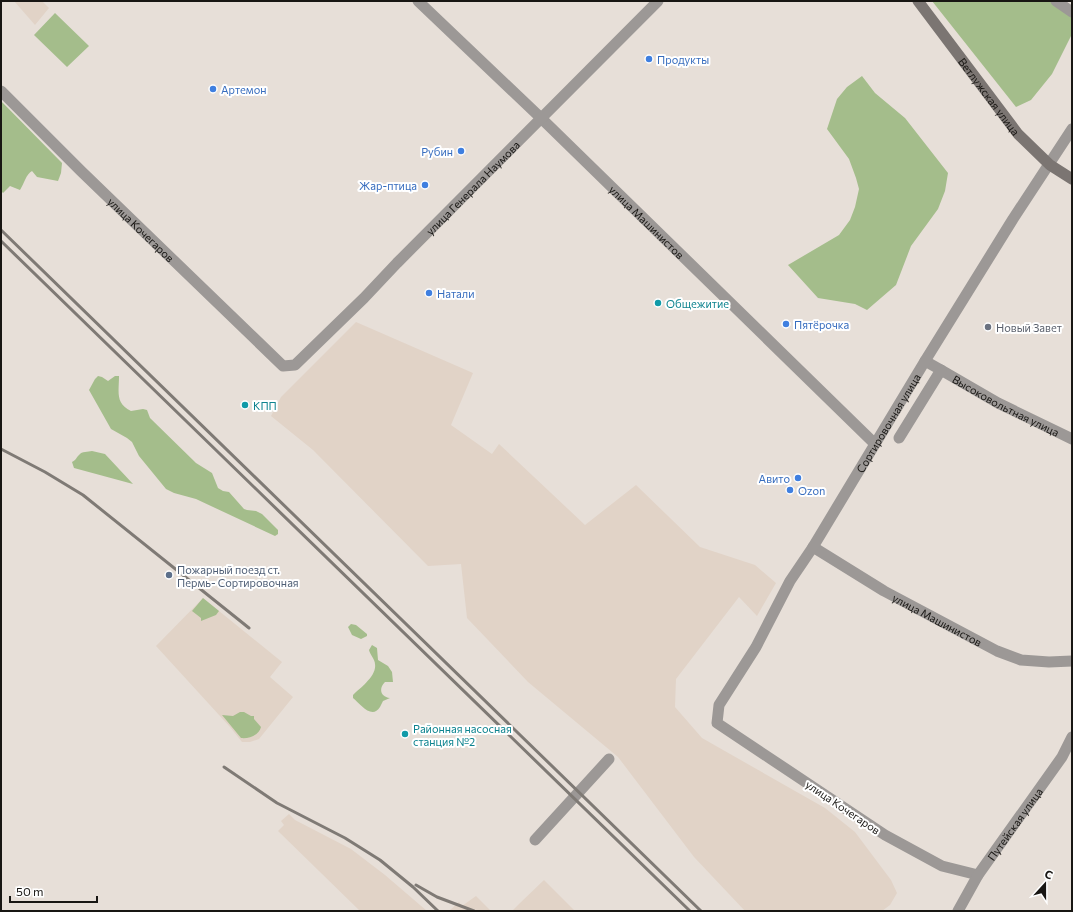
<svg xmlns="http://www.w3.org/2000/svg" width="1073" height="912" font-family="Commissioner,sans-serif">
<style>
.built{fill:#e1d3c7}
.green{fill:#a4bd8b}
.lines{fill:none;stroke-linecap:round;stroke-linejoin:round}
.minor{stroke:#9c9896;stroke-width:11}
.secondary{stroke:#7b7572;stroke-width:11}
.rail{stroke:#7f7a75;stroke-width:3}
.shop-dot{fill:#3f7fe0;stroke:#fff;stroke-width:1.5}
.culture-dot{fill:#0f9aa8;stroke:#fff;stroke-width:1.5}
.worship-dot{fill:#6b7280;stroke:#fff;stroke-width:1.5}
.service-dot{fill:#5c6f8a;stroke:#fff;stroke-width:1.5}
.labels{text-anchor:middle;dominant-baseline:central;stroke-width:4;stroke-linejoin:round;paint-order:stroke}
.shop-label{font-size:11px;fill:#366cbe;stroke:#fff;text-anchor:start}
.street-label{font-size:11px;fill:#181613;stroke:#fff}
.culture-label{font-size:11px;fill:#0d838f;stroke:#fff;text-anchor:start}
.worship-label{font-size:11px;fill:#5b616d;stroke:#fff;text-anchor:start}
.service-label{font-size:11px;fill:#4e5e75;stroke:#fff;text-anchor:start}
</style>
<rect width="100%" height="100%" fill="#e7dfd8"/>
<path class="built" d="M 14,1 L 42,1 L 49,8 L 35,25 Z
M 356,322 L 473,373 L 451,425 L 492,454 L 499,444 L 585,525 L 636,485 L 700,547 L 755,565 L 776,583 L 757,616 L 739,597 L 676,679 L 675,707 L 702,738 L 825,808 L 855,832 L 891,880 L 897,893 L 890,905 L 882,911 L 745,911 L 694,857 L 618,757 L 528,682 L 467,618 L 461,564 L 428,566 L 313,450 L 271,416 L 281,397 Z
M 203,598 L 282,662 L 270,677 L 293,697 L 259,739 L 250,742 L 242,742 L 230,727 L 156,646 Z
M 289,814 L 295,820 L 351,849 L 385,875 L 427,911 L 360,911 L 278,831 L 284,825 L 281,821 Z
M 544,880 L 575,911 L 512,911 L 520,903 Z
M 476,896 L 491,911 L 449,911 L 459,902 L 462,906 Z"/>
<path class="green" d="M 932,1 L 1055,1 L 1072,11 L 1072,34 L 1052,74 L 1031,100 L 1016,107 Z
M 55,13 L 89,46 L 67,67 L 34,35 Z
M 862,76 L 875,93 L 905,118 L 948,173 L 945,191 L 938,209 L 911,246 L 896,285 L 867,310 L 855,304 L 818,298 L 788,265 L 839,235 L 850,220 L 855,207 L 859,189 L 856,178 L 849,159 L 827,129 L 837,99 L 847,87 Z
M 1,101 L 62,163 L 61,173 L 58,181 L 37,177 L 32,171 C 26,174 24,184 20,190 L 10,186 L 3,193 L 1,191 Z
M 98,376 L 102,377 L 108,381 L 115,376 L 119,376 C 119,392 115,403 131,411 L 143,409 L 147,410 L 150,418 L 196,463 L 212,473 L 218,488 L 223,491 L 229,492 L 244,509 L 247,510 L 256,511 L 262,514 L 278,530 L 278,534 L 275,536 L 196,499 L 174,493 L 166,489 L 139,456 L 132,442 L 127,438 L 111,429 L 89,390 L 95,379 Z
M 92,451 L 105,454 L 133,484 L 74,468 L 72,462 C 76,460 76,458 79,455 C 82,451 88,452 92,451 Z
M 203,598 L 219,611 L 216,615 L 201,621 L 201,618 L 192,611 Z
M 351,624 L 356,625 L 367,634 L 367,636 L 361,639 L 352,635 L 348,627 Z
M 372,645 L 377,648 L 378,660 L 388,666 L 392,672 L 393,682 L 385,682 C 378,689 381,697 390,698 L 383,701 C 382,703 381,705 380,707 C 372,720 360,704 353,698 L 353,695 C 360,688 377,676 375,664 C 375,659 370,655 369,650 Z
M 240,712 L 244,712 L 251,716 L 254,716 L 254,719 L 261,727 C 259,735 249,739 241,738 L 222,715 L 233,716 Z"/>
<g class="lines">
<g class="minor">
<path id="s1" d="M 418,1 L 542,119 L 875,444"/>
<path d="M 1056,1 L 1072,12"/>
<path id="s2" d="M 1,91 L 81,171 L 283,366 L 295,365 L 364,298 L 397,263 L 658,1"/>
<path id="s3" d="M 941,370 L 998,403 L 1072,439"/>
<path d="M 899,438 L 941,370 L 925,361"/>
<path id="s4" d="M 813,547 L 884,591 L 997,651 L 1021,660 L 1049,662 L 1072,661"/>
<path d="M 535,840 L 609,759"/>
<path id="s5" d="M 978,875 L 942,866 L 885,835 L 717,723 L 719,705 L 756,647 L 790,581 L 813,547 L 925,361 L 1013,219 L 1072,129"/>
<path id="s6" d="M 958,911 L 978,875 L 1062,757 L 1072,737"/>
</g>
<path class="secondary" id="s7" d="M 918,1 L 1018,134 L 1050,165 L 1072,179"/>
<path class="rail" d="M 1,230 L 701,911
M 1,241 L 690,911
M 1,449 L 45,472 L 83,495 L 249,628
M 224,767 L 277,803 L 345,838 L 380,860 L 413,887 L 438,911
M 416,885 L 437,897 L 474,911"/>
</g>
<g class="shop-dot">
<circle cx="649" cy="59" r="4"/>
<circle cx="213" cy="89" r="4"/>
<circle cx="461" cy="151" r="4"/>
<circle cx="425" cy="185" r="4"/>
<circle cx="429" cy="293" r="4"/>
<circle cx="786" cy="324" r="4"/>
<circle cx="798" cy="478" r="4"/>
<circle cx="790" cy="490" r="4"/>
</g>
<g class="culture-dot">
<circle cx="658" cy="303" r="4"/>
<circle cx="245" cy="405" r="4"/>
<circle cx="405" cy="734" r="4"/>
</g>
<circle class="worship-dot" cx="988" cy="327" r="4"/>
<circle class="service-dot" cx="169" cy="575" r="4"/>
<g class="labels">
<g class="shop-label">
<text x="657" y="59">Продукты</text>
<text x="221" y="89">Артемон</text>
<text x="453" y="151" text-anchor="end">Рубин</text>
<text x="417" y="185" text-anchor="end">Жар-птица</text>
<text x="437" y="293">Натали</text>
<text x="794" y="324">Пятёрочка</text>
<text x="790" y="478" text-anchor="end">Авито</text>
<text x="798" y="490">Ozon</text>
</g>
<g class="street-label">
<text stroke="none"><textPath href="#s7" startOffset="119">Ветлужская улица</textPath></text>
<text stroke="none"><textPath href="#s2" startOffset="657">улица Генерала Наумова</textPath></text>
<text stroke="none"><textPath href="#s1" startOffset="318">улица Машинистов</textPath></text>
<text stroke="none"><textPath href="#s2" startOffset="197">улица Кочегаров</textPath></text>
<text stroke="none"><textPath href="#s3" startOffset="74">Высоковольтная улица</textPath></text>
<text stroke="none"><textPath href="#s5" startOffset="651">Сортировочная улица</textPath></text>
<text stroke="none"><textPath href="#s4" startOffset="144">улица Машинистов</textPath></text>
<text transform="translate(843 807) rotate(34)">улица Кочегаров</text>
<text stroke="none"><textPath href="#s6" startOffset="104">Путейская улица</textPath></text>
</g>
<g class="culture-label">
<text x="666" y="303">Общежитие</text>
<text x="253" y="405">КПП</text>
<text x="413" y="728">Районная насосная<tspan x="413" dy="13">станция №2</tspan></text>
</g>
<g class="worship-label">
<text x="996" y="327">Новый Завет</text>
</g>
<g class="service-label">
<text x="177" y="569">Пожарный поезд ст.<tspan x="177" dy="13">Пермь- Сортировочная</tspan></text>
</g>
</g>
<rect width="1073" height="912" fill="none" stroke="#181613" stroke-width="4"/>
<g transform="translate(1045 884) rotate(21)" stroke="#ffffff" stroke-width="3" paint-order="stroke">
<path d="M0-3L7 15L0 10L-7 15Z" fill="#181613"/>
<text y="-6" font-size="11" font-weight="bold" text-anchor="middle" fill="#181613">С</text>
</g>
<path d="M10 896v6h87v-6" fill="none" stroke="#181613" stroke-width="2"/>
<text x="16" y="896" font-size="12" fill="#181613" stroke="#ffffff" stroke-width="3" paint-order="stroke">50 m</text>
</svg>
